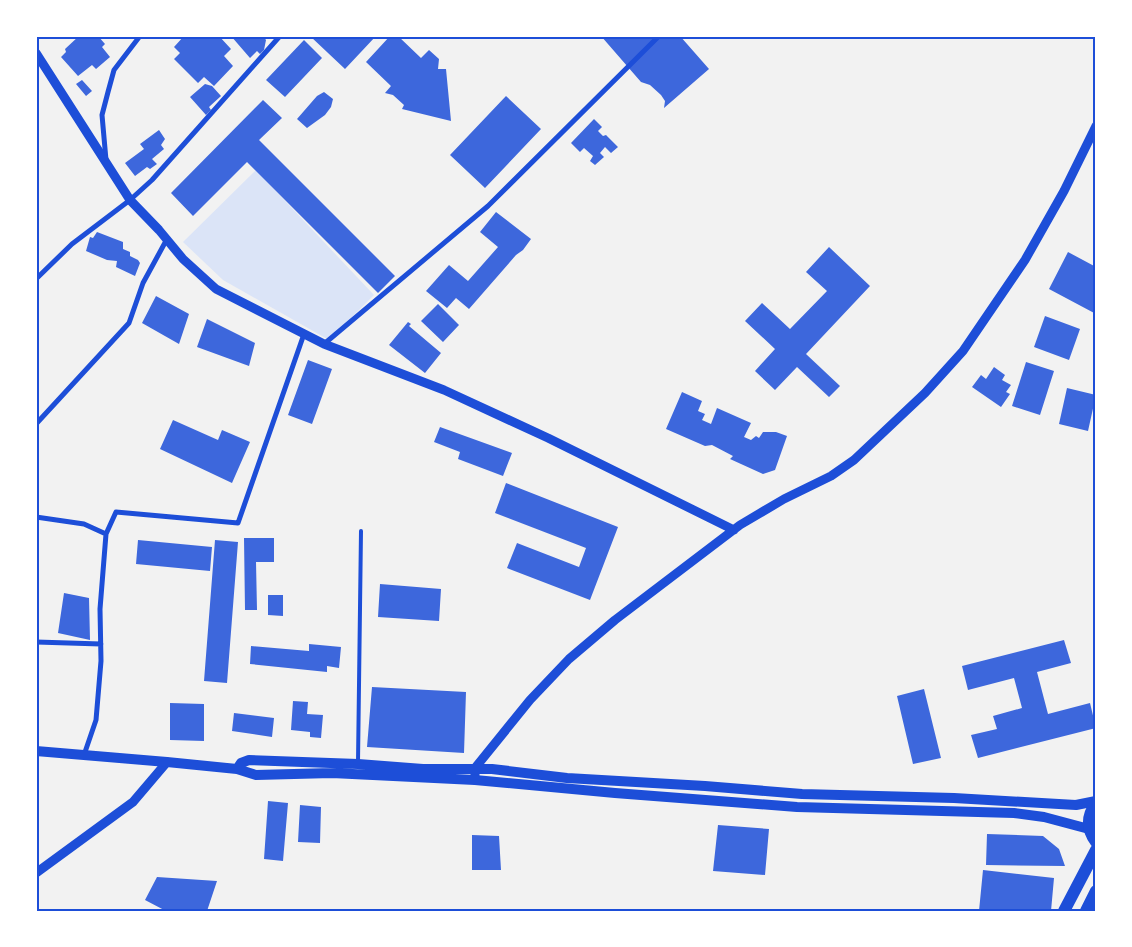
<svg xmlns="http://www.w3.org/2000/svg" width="1132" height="947" font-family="'Libre Baskerville',serif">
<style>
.green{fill:#dbe4f7}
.building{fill:#3d67dc}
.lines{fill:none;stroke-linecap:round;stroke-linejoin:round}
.service{stroke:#1d4ed8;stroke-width:4}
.minor{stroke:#1d4ed8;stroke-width:5}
.tertiary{stroke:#1d4ed8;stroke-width:9}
.secondary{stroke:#1d4ed8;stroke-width:10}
.primary{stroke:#1d4ed8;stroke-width:12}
.neatline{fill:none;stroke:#1d4ed8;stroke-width:2}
</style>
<rect width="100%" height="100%" fill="#f2f2f2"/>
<path class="green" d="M 256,170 L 374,295 L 329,340 L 223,280 L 183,242 Z"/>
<path class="building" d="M 79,36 L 98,36 L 105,44 L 102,47 L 110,57 L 96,69 L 92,65 L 78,76 L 61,57 L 66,52 L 65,49 Z
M 184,36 L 219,36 L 231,49 L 224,56 L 233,66 L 214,86 L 204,77 L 198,83 L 174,59 L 180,53 L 174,47 Z
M 231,36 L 263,36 L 266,40 L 264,50 L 260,54 L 257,51 L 250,58 Z
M 310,36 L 376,36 L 345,69 Z
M 390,36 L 398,36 L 421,58 L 429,50 L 439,59 L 438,69 L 446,69 L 451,121 L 402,109 L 404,105 L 393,95 L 385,93 L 391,86 L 366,62 Z
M 601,36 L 680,36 L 709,69 L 664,108 L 665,101 L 661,95 L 650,85 L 641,82 Z
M 304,40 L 322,58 L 285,97 L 266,80 Z
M 82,80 L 92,91 L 86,96 L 76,84 Z
M 205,84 L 212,86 L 221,96 L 209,107 L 211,110 L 206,115 L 190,97 Z
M 324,92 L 333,99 L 331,107 L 325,115 L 307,128 L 297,119 L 317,96 Z
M 506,96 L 541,129 L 485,188 L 450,155 Z
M 263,100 L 282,118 L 259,140 L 395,276 L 378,293 L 247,162 L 193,216 L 171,193 Z
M 594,119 L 602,127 L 598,131 L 603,136 L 606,135 L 618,147 L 611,153 L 605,147 L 600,153 L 604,157 L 595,165 L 590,161 L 593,156 L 584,148 L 580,152 L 571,143 Z
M 159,130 L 165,139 L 161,145 L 164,149 L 152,159 L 157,164 L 150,169 L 147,167 L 135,176 L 125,163 L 144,149 L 140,144 Z
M 496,212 L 531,239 L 523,250 L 516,255 L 469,309 L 456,298 L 447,308 L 426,291 L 449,265 L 468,281 L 498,247 L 480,232 Z
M 97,232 L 123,242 L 123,249 L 130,252 L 130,256 L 138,260 L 140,263 L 135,276 L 116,267 L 117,261 L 107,260 L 86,251 L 90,237 L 93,238 Z
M 829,247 L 870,286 L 806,354 L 840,386 L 829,397 L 797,367 L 775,390 L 755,371 L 775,349 L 745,321 L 762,303 L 790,329 L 827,291 L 806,272 Z
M 1068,252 L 1096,267 L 1096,314 L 1049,289 Z
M 156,296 L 189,314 L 179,344 L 142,323 Z
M 438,304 L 459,325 L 443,342 L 421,321 Z
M 1045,316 L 1080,329 L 1069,360 L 1034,347 Z
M 207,319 L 255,343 L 249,366 L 197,347 Z
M 408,322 L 411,324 L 409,326 L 441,353 L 425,373 L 389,345 Z
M 308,360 L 332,369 L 312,424 L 288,415 Z
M 1026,362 L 1054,371 L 1040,415 L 1012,406 Z
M 994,367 L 1005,375 L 1002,380 L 1011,385 L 1006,392 L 1010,394 L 1001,407 L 972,387 L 981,375 L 986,379 Z
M 1067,388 L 1096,395 L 1088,431 L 1059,424 Z
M 682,392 L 702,401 L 698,411 L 705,414 L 702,420 L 711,424 L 717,408 L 751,423 L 744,437 L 751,440 L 756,436 L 759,438 L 763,432 L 776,432 L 787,436 L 775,470 L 763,474 L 730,459 L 733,456 L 712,445 L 705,446 L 666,429 Z
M 173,420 L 218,440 L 222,430 L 250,442 L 232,483 L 160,449 Z
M 440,427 L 512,453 L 503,476 L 458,459 L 460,452 L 434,442 Z
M 506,483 L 618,527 L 590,600 L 507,568 L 517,543 L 579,567 L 586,548 L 495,513 Z
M 244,538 L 274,538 L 274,562 L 256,562 L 257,610 L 245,610 Z
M 138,540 L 212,547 L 210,571 L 136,564 Z
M 215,540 L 238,542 L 227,683 L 204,681 Z
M 380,584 L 441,589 L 439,621 L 378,617 Z
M 64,593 L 89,598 L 90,640 L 58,633 Z
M 268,595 L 283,595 L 283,616 L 268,615 Z
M 1064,640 L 1071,663 L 1037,672 L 1048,714 L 1090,703 L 1096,728 L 978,758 L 971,735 L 997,729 L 993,716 L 1022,708 L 1014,678 L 968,690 L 962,666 Z
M 309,644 L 341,647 L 339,668 L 327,666 L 327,672 L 250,664 L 251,646 L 309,651 Z
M 372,687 L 466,692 L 464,753 L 367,747 Z
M 924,689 L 941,758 L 913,764 L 897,696 Z
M 293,701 L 308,702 L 307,714 L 323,715 L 321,738 L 310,737 L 310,732 L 291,730 Z
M 170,703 L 204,704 L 204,741 L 170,740 Z
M 234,713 L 274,718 L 272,737 L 232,731 Z
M 268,801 L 288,803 L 283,861 L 264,859 Z
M 300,805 L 321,807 L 320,843 L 298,842 Z
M 718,825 L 769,829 L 765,875 L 713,871 Z
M 987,834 L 1043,836 L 1059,849 L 1065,866 L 986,865 Z
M 472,835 L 499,836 L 501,870 L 472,870 Z
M 983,870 L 1054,878 L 1051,911 L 979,911 Z
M 157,877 L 217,881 L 207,911 L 166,911 L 145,900 Z"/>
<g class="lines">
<path class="service" d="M 358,762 L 361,531"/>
<path class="minor" d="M 106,160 L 102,115 L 108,92 L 114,70 L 140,36
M 36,279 L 72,244 L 130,200 L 152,180 L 280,36
M 324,344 L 488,206 L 659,36
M 36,424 L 129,323 L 143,283 L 167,239
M 36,517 L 84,524 L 106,534 L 100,609 L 101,661 L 96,720 L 84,755
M 106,534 L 116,512 L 238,523 L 304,334
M 36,642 L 101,644"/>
<path class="tertiary" d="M 36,53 L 130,200 L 159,230 L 183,259 L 216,289 L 324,344 L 444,390 L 548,438 L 734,530
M 475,780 L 475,768 L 530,700 L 569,659 L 615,620 L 740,525 L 784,499 L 831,476 L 854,460 L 925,393 L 963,351 L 1025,260 L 1064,191 L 1096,126
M 36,873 L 133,802 L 167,762"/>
<path class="secondary" d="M 36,751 L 167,762 L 237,769 L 256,775 L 332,773 L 475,780 L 615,793 L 797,807 L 1014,813 L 1044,817 L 1089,829
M 237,769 L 241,763 L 249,760 L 358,764 L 423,769 L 492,769 L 567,778 L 705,786 L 802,794 L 954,798 L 1076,805 L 1096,801"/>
<path class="primary" d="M 1096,804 C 1086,816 1087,830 1096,842
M 1064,911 L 1096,850
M 1086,911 L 1096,891"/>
</g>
<rect width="1132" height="947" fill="none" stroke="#ffffff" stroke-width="75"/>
<rect x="38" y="38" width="1056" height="872" class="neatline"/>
</svg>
